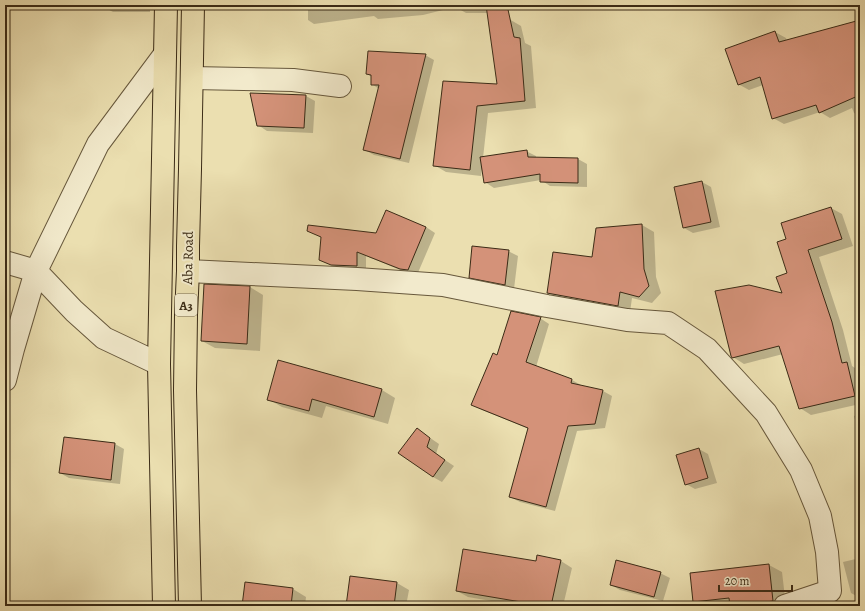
<svg xmlns="http://www.w3.org/2000/svg" width="865" height="611" font-family="Alegreya,serif">
<style>
.shadow{fill:#0003}
.building{fill:#d49279;stroke:#3b2b16}
.lines{fill:none;stroke-linecap:round;stroke-linejoin:round}
.minor-casing{stroke:#67583c;stroke-width:24}
.major-casing{stroke:#3b2b16;stroke-width:24}
.minor{stroke:#f2eacc;stroke-width:22}
.major{stroke:#ebdfb0;stroke-width:22}
.labels{text-anchor:middle;dominant-baseline:central;stroke-width:4;stroke-linejoin:round;paint-order:stroke}
.shield{fill:#f2eacc;stroke:#72644d;stroke-width:1}
.shield-label{font-size:13px;font-weight:bold;fill:#3b2b16}
.street-label{font-size:14px;fill:#3b2b16;stroke:#f2eacc}
</style>
<rect width="100%" height="100%" fill="#ebdfb0"/>
<filter id="stains"><feTurbulence type="fractalNoise" baseFrequency=".005" numOctaves="4"/><feColorMatrix values="0 0 0 0 .2 0 0 0 0 .09 0 0 0 0 .02 0 0 0 .5 -.17"/></filter>
<radialGradient id="worn" r=".72"><stop offset=".6" stop-color="#630" stop-opacity="0"/><stop offset="1" stop-color="#630" stop-opacity=".3"/></radialGradient>
<path class="shadow" d="M 100,5 L 150,5 L 150,12 L 113,12 Z
M 308,5 L 508,5 L 508,13 L 466,13 L 459,9 L 459,6 L 423,15 L 378,19 L 374,16 L 314,24 L 308,20 Z
M 509,19 L 521,26 L 525,43 L 531,46 L 536,108 L 488,113 L 483,158 L 526,151 L 536,156 L 536,158 L 578,159 L 587,164 L 587,187 L 550,186 L 541,180 L 494,188 L 485,182 L 482,168 L 481,176 L 446,172 L 434,165 L 444,82 L 499,85 Z
M 860,21 L 860,116 L 854,113 L 852,108 L 830,118 L 820,112 L 784,124 L 773,118 L 763,85 L 749,90 L 738,84 L 775,32 L 786,38 L 787,41 Z
M 425,55 L 434,60 L 409,163 L 374,155 L 365,150 L 379,89 L 372,84 L 372,77 L 367,74 Z
M 306,96 L 315,101 L 313,133 L 267,131 L 258,125 Z
M 702,182 L 711,187 L 720,227 L 693,233 L 684,228 Z
M 831,208 L 842,214 L 853,246 L 819,257 L 843,330 L 852,366 L 858,370 L 860,378 L 860,404 L 811,415 L 800,408 L 783,354 L 744,364 L 733,357 L 784,295 L 788,274 Z
M 387,211 L 426,227 L 435,233 L 417,275 L 410,274 L 366,256 L 366,271 L 341,270 L 320,260 L 322,238 L 308,230 L 377,234 Z
M 642,225 L 654,232 L 656,277 L 661,293 L 652,303 L 632,298 L 630,312 L 561,300 L 548,293 L 593,258 Z
M 508,251 L 518,256 L 514,289 L 480,282 L 470,277 Z
M 250,287 L 263,295 L 260,351 L 215,348 L 202,341 Z
M 540,318 L 549,324 L 536,367 L 572,380 L 581,385 L 581,386 L 603,391 L 612,396 L 605,428 L 577,431 L 555,511 L 520,502 L 510,497 L 529,429 L 482,410 L 473,405 L 498,356 Z
M 382,390 L 395,398 L 388,424 L 326,406 L 322,418 L 282,407 L 268,399 Z
M 860,414 L 860,440 L 854,416 Z
M 417,429 L 439,444 L 436,454 L 454,466 L 442,482 L 433,477 Z
M 65,438 L 115,444 L 124,449 L 120,484 L 69,478 L 60,473 Z
M 699,449 L 708,454 L 717,483 L 695,489 L 686,484 Z
M 538,556 L 561,561 L 572,568 L 563,606 L 520,606 L 468,597 L 457,591 L 537,562 Z
M 860,558 L 860,598 L 851,593 L 843,562 Z
M 769,565 L 782,572 L 786,606 L 702,606 L 694,601 Z
M 660,573 L 670,578 L 663,601 L 620,590 L 611,585 Z
M 246,583 L 293,589 L 306,597 L 305,606 L 243,606 Z
M 397,583 L 409,590 L 406,606 L 347,606 Z"/>
<path class="building" d="M 486,5 L 507,5 L 514,37 L 520,38 L 525,101 L 477,106 L 470,170 L 433,166 L 443,81 L 497,84 Z
M 860,20 L 860,95 L 819,113 L 816,105 L 772,119 L 760,77 L 738,85 L 725,49 L 775,31 L 779,42 Z
M 368,51 L 426,54 L 400,159 L 363,150 L 379,85 L 371,85 L 371,75 L 366,74 Z
M 250,93 L 306,95 L 304,128 L 257,126 Z
M 527,150 L 528,157 L 578,158 L 578,183 L 540,182 L 540,174 L 484,183 L 480,157 Z
M 702,181 L 711,222 L 683,228 L 674,187 Z
M 831,207 L 842,239 L 808,250 L 832,322 L 842,363 L 847,362 L 855,396 L 799,409 L 779,346 L 732,358 L 731,356 L 715,291 L 749,285 L 782,293 L 776,277 L 787,273 L 777,242 L 786,239 L 781,223 Z
M 386,210 L 426,227 L 408,270 L 400,269 L 357,252 L 357,266 L 331,265 L 319,260 L 321,237 L 307,231 L 308,225 L 376,233 Z
M 642,224 L 644,269 L 649,286 L 639,297 L 620,292 L 618,306 L 547,293 L 553,252 L 592,257 L 596,228 Z
M 472,246 L 509,250 L 505,285 L 469,278 Z
M 204,284 L 250,286 L 247,344 L 201,341 Z
M 511,311 L 541,317 L 526,362 L 572,379 L 571,383 L 603,390 L 595,424 L 568,426 L 546,507 L 509,497 L 528,428 L 471,405 L 493,353 L 497,355 Z
M 278,360 L 382,389 L 374,417 L 312,399 L 309,411 L 267,400 Z
M 417,428 L 430,438 L 427,447 L 445,460 L 433,477 L 398,453 Z
M 64,437 L 115,443 L 111,480 L 59,473 Z
M 699,448 L 708,478 L 685,485 L 676,455 Z
M 463,549 L 536,561 L 537,555 L 561,560 L 551,606 L 526,606 L 527,603 L 456,591 Z
M 616,560 L 661,572 L 654,597 L 610,585 Z
M 769,564 L 773,601 L 735,606 L 730,606 L 729,598 L 693,602 L 690,573 Z
M 350,576 L 397,582 L 394,606 L 346,606 Z
M 245,582 L 293,588 L 291,606 L 242,606 Z"/>
<g class="lines">
<g class="minor-casing">
<path id="minor" d="M 192,78 L 293,80 L 340,86
M 5,262 L 36,271 L 74,311 L 104,338 L 159,364
M 188,271 L 357,279 L 443,285 L 547,306 L 627,320 L 668,323 L 707,349 L 766,413 L 801,470 L 820,516 L 827,552 L 830,591 L 785,606
M 5,380 L 13,349 L 36,271 L 98,144 L 165,54"/>
</g>
<g class="major-casing">
<path id="major" d="M 164,606 L 159,364 L 166,5
M 190,606 L 185,390 L 186,315 L 188,271 L 188,246 L 190,169 L 193,5"/>
</g>
<use href="#minor" class="minor"/>
<use href="#major" class="major"/>
</g>
<g class="labels">
<rect class="shield" x="175" y="294" width="22" height="22" rx="3"/>
<g class="shield-label">
<text x="186" y="305">A3</text>
</g>
<g class="street-label">
<text transform="translate(188 258) rotate(-89)">Aba Road</text>
</g>
</g>
<rect width="865" height="611" fill="none" stroke="#ebdfb0" stroke-width="20"/>
<rect x="6" y="6" width="853" height="599" fill="none" stroke="#3b2b16" stroke-width="2"/>
<rect x="10" y="10" width="845" height="591" fill="none" stroke="#3b2b16"/>
<path d="M719 585v6h73v-6" fill="none" stroke="#3b2b16" stroke-width="2"/>
<text x="725" y="585" font-size="12" fill="#3b2b16" stroke="#f2eacc" stroke-width="3" paint-order="stroke">20 m</text>
<rect width="100%" height="100%" filter="url(#stains)"/>
<rect width="100%" height="100%" fill="url(#worn)"/>
</svg>
